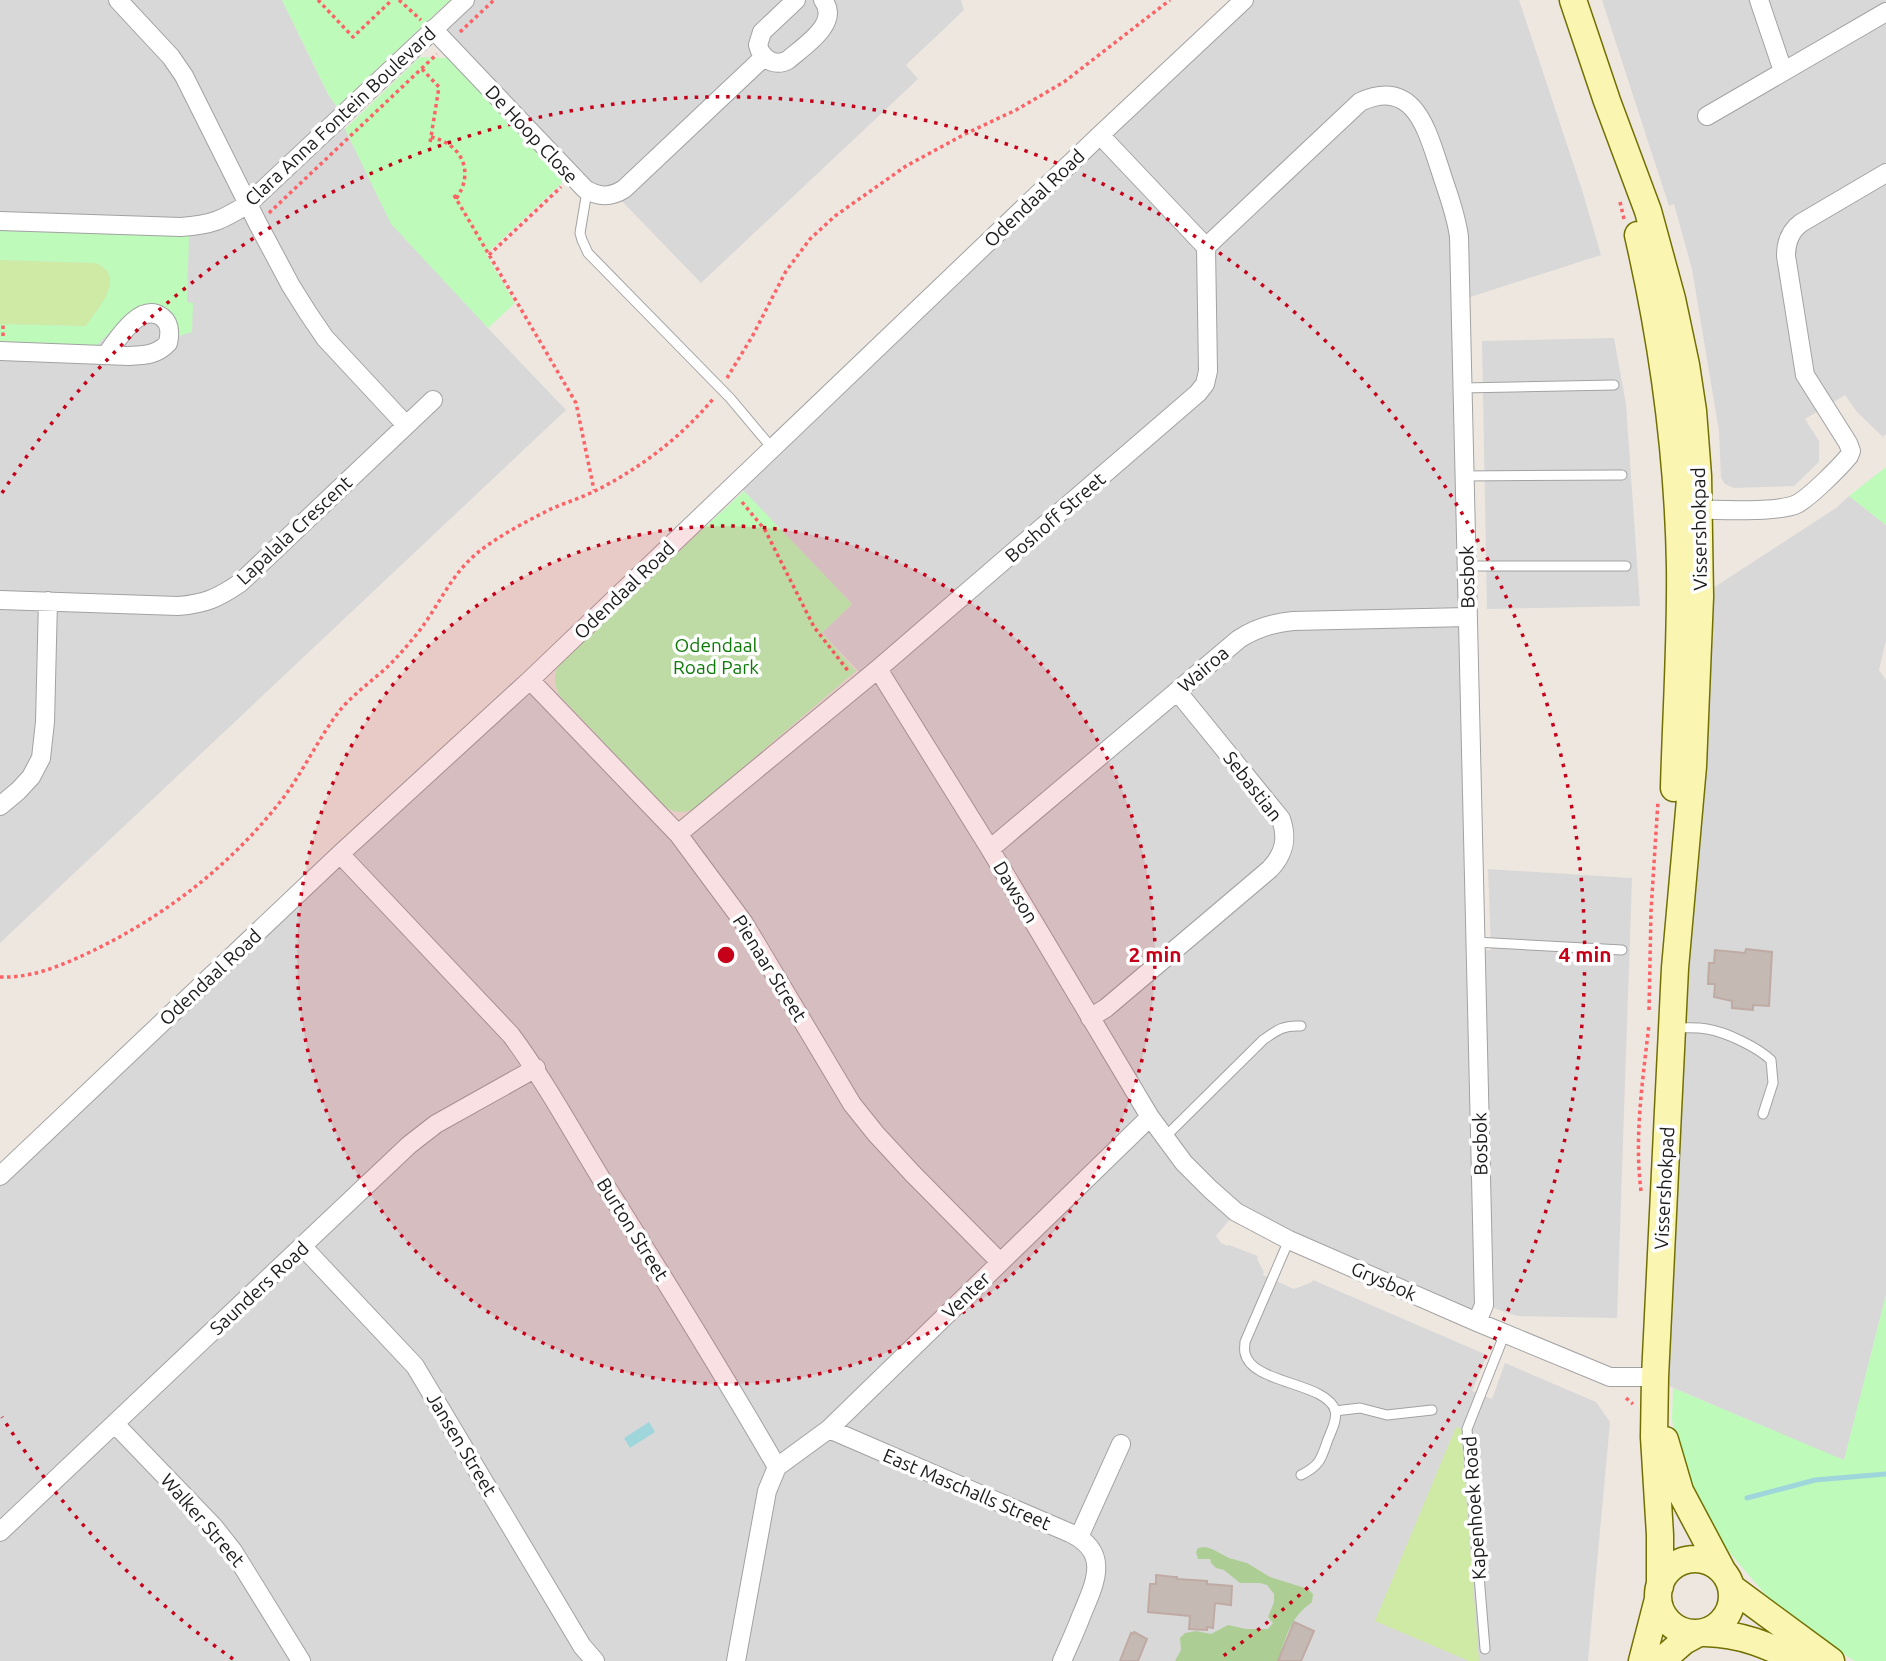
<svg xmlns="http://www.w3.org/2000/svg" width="1886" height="1661" font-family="Ubuntu,sans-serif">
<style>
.residential{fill:#d9d8d8}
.grass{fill:#cfeaa4}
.forest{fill:#acce94}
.park{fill:#befaba}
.water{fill:#9fd6dc}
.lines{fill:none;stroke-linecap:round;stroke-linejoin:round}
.stream{stroke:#9fd6dc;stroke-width:5}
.building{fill:#c5b9b4;stroke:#bfaba3;stroke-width:2}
.service-casing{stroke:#a2a2a2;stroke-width:11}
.minor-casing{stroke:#a2a2a2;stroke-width:20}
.secondary-casing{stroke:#727003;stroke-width:29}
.path{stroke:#fc6266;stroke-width:3.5;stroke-dasharray:3.5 3.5;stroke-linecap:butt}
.service{stroke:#fff;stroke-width:9}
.minor{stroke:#fff;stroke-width:18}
.secondary{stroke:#faf5b1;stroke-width:26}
.ring{fill:none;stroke:#c60019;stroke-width:3.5;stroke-dasharray:3.5 7}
.labels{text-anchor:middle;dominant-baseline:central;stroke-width:7;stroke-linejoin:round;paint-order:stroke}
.street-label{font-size:19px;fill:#1b1b1b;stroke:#fff}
.park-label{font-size:19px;fill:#0e7a09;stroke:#fff}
.centre{fill:#c60019;stroke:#fff;stroke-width:3.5}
.ring-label{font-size:21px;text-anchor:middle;font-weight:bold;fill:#c60019;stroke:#fff;stroke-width:7;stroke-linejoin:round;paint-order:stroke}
</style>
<rect width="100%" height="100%" fill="#ede7e0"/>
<path class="residential" d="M 0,0 L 282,0 L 328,94 L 337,107 L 345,129 L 484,324 L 566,410 L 0,943 Z
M 466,0 L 961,0 L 964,10 L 906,65 L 918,79 L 701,283 L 616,195 L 604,197 L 433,31 Z
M 1247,0 L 1519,0 L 1583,193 L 1601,255 L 1461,300 L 1477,950 L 1491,950 L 1488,869 L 1632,878 L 1617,1318 L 1517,1316 L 1485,1305 L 1478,1323 L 1235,1213 L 1216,1236 L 1221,1243 L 1228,1246 L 1229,1245 L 1258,1256 L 1257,1259 L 1264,1272 L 1263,1275 L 1294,1289 L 1312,1282 L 1313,1280 L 1487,1355 L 1472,1391 L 1492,1399 L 1505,1363 L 1596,1402 L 1610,1422 L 1588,1661 L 0,1661 L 0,1175 L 529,680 L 677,833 L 865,678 L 822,633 L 852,604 L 735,482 Z
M 1602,0 L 1886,0 L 1886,434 L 1883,437 L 1857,412 L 1845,395 L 1805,419 L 1819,441 L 1819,462 L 1794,486 L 1734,488 L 1725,484 L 1721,478 L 1719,431 L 1692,269 L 1674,204 L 1669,206 Z
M 1614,338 L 1626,404 L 1640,606 L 1487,609 L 1482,341 Z
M 1849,496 L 1886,525 L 1886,640 L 1879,670 L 1886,680 L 1886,1295 L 1844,1461 L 1655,1380 L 1699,597 L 1836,508 Z"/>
<path class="grass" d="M 0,260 L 95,263 C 129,276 97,309 86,326 L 0,324 Z
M 1456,1427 L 1461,1429 L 1479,1661 L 1469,1661 L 1375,1621 Z"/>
<path class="forest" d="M 1205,1547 L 1212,1549 L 1229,1558 L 1247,1563 L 1270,1577 L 1308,1589 L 1313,1594 L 1312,1602 C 1289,1619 1287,1635 1278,1661 L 1175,1661 L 1181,1650 L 1180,1638 L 1185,1633 L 1196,1631 L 1211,1634 L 1228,1625 L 1246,1629 L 1268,1629 L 1273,1623 L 1268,1617 L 1274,1602 L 1274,1594 L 1267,1585 L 1260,1583 L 1240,1583 L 1224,1570 L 1216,1568 L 1211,1563 L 1210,1559 L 1198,1559 L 1196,1552 L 1198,1548 Z"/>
<path class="park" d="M 282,0 L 450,0 L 337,107 L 328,94 Z
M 420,57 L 448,58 L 564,181 L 486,254 L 515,303 L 488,328 L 391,224 L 345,129 Z
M 0,231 L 189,236 L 187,302 L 193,303 L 192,332 L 179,336 L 177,328 L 138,308 L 130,312 L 97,345 L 91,346 L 0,344 L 0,324 L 86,326 C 97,309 129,276 95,263 L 0,260 Z
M 1886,467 L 1886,525 L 1849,496 Z
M 744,491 L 852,604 L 822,633 L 856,671 L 694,809 C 682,814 672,813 662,804 L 560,696 C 553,683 553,673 561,661 Z
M 1886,1295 L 1886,1661 L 1855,1661 L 1801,1628 L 1765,1594 L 1724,1546 L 1698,1503 L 1680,1464 L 1672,1419 L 1673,1388 L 1844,1460 Z"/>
<path class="water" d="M 649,1422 L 655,1432 L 630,1448 L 624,1438 Z"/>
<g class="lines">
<path class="stream" d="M 1747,1498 L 1815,1480 L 1886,1474"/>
</g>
<path class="building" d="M 1746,949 L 1772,952 L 1769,1006 L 1753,1005 L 1753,1010 L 1732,1008 L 1732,1001 L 1714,997 L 1715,984 L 1708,984 L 1709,963 L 1714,963 L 1715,950 L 1745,953 Z
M 1156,1575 L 1174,1577 L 1177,1577 L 1177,1579 L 1207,1581 L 1207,1584 L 1232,1586 L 1231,1605 L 1215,1603 L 1213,1628 L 1207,1627 L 1207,1630 L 1189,1629 L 1190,1616 L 1148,1612 L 1150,1584 L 1156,1584 Z
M 1294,1622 L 1314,1631 L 1301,1661 L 1278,1661 Z
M 1134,1632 L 1147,1639 L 1138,1661 L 1120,1661 L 1131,1633 L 1133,1634 Z"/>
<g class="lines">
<g class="service-casing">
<path id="service" d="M 587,191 L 580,233 L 582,240 L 588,253 L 730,398 L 772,448
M 1462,388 L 1614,385
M 1464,476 L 1622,475
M 1466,566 L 1626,566
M 1475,942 L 1622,950
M 1674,1028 C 1685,1028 1696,1027 1707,1029 C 1726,1032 1757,1047 1771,1060 L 1773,1083 L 1763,1114
M 1165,1137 L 1263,1040 C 1277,1030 1283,1025 1301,1026
M 1289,1240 L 1245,1342 C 1245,1345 1244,1349 1245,1353 C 1251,1384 1326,1382 1335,1410 C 1338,1420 1330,1433 1327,1442 C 1321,1460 1319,1466 1301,1475
M 1335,1411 L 1360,1408 L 1387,1415 L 1432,1410
M 1485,1649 L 1467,1429 L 1505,1333"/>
</g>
<g class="minor-casing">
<path id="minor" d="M 118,0 L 171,57 L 184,76 L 258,224 L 291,286 L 308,313 L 325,338 L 405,424
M 796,0 L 762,32 L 758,45 L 760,51 C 767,62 777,66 788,60 C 804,46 841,23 823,0
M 1759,0 L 1783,71
M 433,29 L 585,189 C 598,197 610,198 624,189 L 764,57
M 1707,116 L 1886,12
M 0,221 L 181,227 C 212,225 222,220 248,204 L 465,0
M 1206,247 L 1360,102 C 1415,77 1427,131 1440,169 C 1447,192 1456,213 1459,237 L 1484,1305 L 1477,1322
M 0,351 L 129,356 C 145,355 157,355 168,343 C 170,334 171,324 162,317 C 140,301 117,340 106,355
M 1688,509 C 1712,510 1778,513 1797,504 C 1810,497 1839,468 1849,456 L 1851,451 L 1848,443 L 1805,375 L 1786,256 C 1786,242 1790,231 1801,223 L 1886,173
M 0,600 L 178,606 C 205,604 218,598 240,583 L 433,400
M 878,669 L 990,849 L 1150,1117 L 1184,1163 L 1210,1189 L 1236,1212 L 1289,1240 L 1477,1322 L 1610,1377 L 1655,1377
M 530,680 L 678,834 L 744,923 L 852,1104 L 876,1134 L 913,1174 L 1000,1262
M 0,806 L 18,791 L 31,777 L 41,758 L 45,722 L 48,601
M 678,834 L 878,669 L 1198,393 L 1205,384 L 1208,371 L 1206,247 L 1100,135
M 990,849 L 1239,639 C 1256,628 1272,623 1293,621 L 1468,617
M 340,854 L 511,1035 C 545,1081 572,1131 602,1180 C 662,1275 721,1370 777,1467 L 767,1491 L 736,1661
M 1090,1018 L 1106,1008 L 1270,869 C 1284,854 1288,839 1281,819 L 1177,691
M 0,1176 L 340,854 L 530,680 L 1100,135 L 1244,0
M 303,1247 L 415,1366 L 582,1646 L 595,1661
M 115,1424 L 214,1527 L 233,1551 L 301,1661
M 829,1429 L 1070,1533 C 1111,1552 1095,1583 1082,1614 C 1076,1630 1069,1645 1062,1661
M 777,1467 L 829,1429 L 1150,1117
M 0,1532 L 409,1145 L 436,1124 L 536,1068
M 1079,1537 L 1121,1444"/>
</g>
<g class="secondary-casing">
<path id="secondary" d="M 1573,0 L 1607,101 L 1648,211 L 1672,299 L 1686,365 L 1693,411 L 1698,476 L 1700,597 L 1693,766 L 1675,968 L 1655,1377 L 1654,1437 L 1660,1535 L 1660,1586
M 1638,235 C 1663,344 1678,454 1680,566 C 1681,640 1676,714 1674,788
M 1665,1440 L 1680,1491 L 1722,1570
M1658 1596a37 37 0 1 1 74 0a37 37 0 1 1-74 0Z
M 1732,1588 L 1831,1661
M 1705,1633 C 1742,1634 1767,1645 1799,1661
M 1642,1661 L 1658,1599
M 1661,1661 L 1684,1641 L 1697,1634"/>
</g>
<path class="path" d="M 318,0 L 353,37 L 392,0
M 399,0 L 421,20
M 460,32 L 494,0
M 422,69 L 439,87 L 430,143
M 431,137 C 462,144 475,172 456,199
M 454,195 L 576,403 L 594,490
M 1620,202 L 1624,219
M 269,213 L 437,54
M 489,255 L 561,187
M 3,336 L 3,324
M 727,378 L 753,335 L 786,271 L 810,239 L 835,216 L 906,166 L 965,134 L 1016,110 L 1064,82 L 1170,0
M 742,502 L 765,530 L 814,627 L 849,672
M 0,977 C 31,978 58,967 86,954 C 161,919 229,867 280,802 C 303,773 318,738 341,709 C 354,694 369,683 384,670 C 396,659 406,647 416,635 C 438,608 449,577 476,554 C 498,536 527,521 553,508 C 568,502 583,497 597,490 C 642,467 681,437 713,399
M 1649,1010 L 1651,911 L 1658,801
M 1641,1191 C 1634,1136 1643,1079 1649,1024
M 1626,1398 L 1633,1404"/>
<use href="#service" class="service"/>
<use href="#minor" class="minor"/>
<use href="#secondary" class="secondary"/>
</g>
<circle cx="726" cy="955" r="429" fill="#c60019" fill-opacity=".12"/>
<g class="ring">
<circle cx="726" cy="955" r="429"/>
<path d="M233 1659A859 859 0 0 1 2 1417M2 493A859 859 0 1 1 1219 1659"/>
</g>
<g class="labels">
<g class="street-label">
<text transform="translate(340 116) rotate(-43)">Clara Anna Fontein Boulevard</text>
<text transform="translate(532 134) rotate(47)">De Hoop Close</text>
<text transform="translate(1034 198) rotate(-44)">Odendaal Road</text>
<text transform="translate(1055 517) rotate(-41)">Boshoff Street</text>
<text transform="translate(1699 529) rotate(-91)">Vissershokpad</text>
<text transform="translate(294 530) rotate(-43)">Lapalala Crescent</text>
<text transform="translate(1467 577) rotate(-91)">Bosbok</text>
<text transform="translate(624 590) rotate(-44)">Odendaal Road</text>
<text transform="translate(1203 669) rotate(-40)">Wairoa</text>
<text transform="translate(1253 786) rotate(52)">Sebastian</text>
<text transform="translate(1016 892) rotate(59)">Dawson</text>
<text transform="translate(770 968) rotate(58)">Pienaar Street</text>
<text transform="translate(210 977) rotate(-43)">Odendaal Road</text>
<text transform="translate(1480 1144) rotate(-91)">Bosbok</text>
<text transform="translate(1664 1188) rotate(-87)">Vissershokpad</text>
<text transform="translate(633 1229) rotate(58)">Burton Street</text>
<text transform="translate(1384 1281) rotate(24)">Grysbok</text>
<text transform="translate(259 1288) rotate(-43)">Saunders Road</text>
<text transform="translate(966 1295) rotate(-44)">Venter</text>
<text transform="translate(462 1444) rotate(59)">Jansen Street</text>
<text transform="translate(967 1489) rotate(23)">East Maschalls Street</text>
<text transform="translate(1474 1508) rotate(-94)">Kapenhoek Road</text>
<text transform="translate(203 1520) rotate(49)">Walker Street</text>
</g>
<g class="park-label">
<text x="716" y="645">Odendaal<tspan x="716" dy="22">Road Park</tspan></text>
</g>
</g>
<circle cx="726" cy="955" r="10" class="centre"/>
<g class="ring-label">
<text x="1155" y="962">2 min</text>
<text x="1585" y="962">4 min</text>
</g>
</svg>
